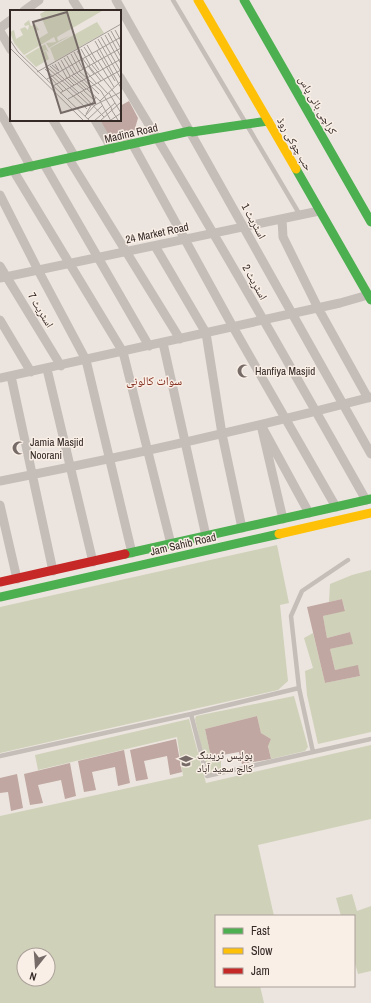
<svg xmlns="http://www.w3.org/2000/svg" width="371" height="1003" font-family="'Archivo Narrow','Noto Naskh Arabic',sans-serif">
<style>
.green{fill:#cfd1b9;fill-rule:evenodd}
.building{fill:#c0a7a1}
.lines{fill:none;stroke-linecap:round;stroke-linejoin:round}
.lane{stroke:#c5bdb8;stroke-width:4.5}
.street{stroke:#c5bdb8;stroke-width:9}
.fast{stroke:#4caf50;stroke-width:9}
.slow{stroke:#ffc107;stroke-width:9}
.jam{stroke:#c62828;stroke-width:9}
.labels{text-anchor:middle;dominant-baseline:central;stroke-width:3;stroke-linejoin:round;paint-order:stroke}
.street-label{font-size:11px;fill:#362a27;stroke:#f9efe6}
.poi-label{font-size:11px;fill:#362a27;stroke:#f9efe6;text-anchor:start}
.neighbourhood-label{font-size:12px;fill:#842f20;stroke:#f9efe6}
.inset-road{fill:none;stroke:#a39a95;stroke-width:1}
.view{fill:#766b67;fill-opacity:0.15;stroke:#766b67;stroke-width:2}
.inset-edge{fill:none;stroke:#362a27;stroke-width:2}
</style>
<rect width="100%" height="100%" fill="#ece5df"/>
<path class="green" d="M 277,545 L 289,603 L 280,605 L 288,681 L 278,690 L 0,753 L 0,607 Z
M 371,570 L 371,732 L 318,744 L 307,695 L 305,671 L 313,668 L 304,638 L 313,633 L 325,683 L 360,676 L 358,666 L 335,670 L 330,649 L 352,644 L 350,632 L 327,638 L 323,616 L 345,610 L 342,599 L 329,602 L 330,584 L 352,575 Z
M 294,696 L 308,747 L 305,751 L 271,759 L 268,745 L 271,739 L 261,733 L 257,716 L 205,729 L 212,762 L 221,761 L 221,770 L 211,773 L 206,768 L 195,719 L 196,716 Z
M 189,719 L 206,783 L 371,745 L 371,819 L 258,845 L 274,916 L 216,916 L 216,986 L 260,986 L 264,1003 L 0,1003 L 0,816 L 183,776 L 177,737 L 38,770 L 35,755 ZM 24,955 L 48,955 L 48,979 L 24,979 Z
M 352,894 L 357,911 L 371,906 L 371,971 L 358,974 L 354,960 L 354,916 L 341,916 L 336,898 Z"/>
<path class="building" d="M 129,101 L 138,118 L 132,139 L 112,143 L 100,120 L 120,120 L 120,106 Z
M 342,599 L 345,611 L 323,616 L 327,638 L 350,632 L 353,644 L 330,649 L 335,670 L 358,665 L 360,676 L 325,683 L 307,607 Z
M 257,716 L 261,733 L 271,739 L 268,746 L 271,759 L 242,764 L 239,752 L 217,756 L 218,761 L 212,762 L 205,729 Z
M 176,739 L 182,772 L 170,775 L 167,756 L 144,761 L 148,779 L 136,781 L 130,750 Z
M 124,750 L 130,783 L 118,786 L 115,767 L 92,772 L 96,790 L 84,792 L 78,761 Z
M 70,763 L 76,796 L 65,799 L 61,780 L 38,785 L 43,803 L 30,805 L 24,774 Z
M 17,774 L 23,808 L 11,811 L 8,792 L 0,793 L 0,778 Z"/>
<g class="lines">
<path class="lane" d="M 173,0 L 300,215
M 299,688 L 291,616 L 302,591 L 348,560
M 191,714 L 299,688 L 313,752
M 0,756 L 191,714 L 207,776 L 371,739"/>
<path class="street" d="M 73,0 L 80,11
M 116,0 L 371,454
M 24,11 L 39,0
M 0,28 L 11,20
M 0,31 L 11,50
M 120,77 C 205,216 286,358 366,500
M 0,112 L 31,167
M 53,120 L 75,157
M 95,120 L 112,149
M 133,145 L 233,327 L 336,507
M 69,159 L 180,339
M 44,164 L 149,346
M 13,170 L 123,352 L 171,544
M 0,195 L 38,270 L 86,360 L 132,553
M 282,219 L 283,237 L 318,308 L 368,398
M 155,246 L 206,333 L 222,434 L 242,528
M 0,266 L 61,366
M 0,278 L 319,211
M 0,320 L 31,372
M 163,343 L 206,536
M 47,369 L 93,562
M 11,376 L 53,571
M 0,378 L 340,303 L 368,295
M 0,481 C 125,457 248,429 371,397
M 0,505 L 17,579
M 283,519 L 261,425 L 309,513"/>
<path class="fast" d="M 244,0 L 371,222
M 296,169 L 371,300
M 0,173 L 190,131 L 192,132 L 268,121
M 125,554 L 371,499
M 0,597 L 279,534"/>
<path class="slow" d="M 198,0 L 296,169
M 279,534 L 371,513"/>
<path class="jam" d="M 0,582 L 125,554"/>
</g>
<defs>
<g id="mosque-bare" transform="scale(1.08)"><path d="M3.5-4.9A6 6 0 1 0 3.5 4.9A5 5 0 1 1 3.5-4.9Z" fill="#766b67" stroke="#f9efe6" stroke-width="2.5" paint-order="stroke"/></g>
<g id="university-bare" transform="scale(1.08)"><path d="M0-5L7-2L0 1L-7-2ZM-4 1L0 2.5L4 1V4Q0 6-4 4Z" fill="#766b67" stroke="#f9efe6" stroke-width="2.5" paint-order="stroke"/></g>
</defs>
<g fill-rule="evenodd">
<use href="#mosque-bare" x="244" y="371"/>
<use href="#mosque-bare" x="19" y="448"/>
<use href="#university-bare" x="186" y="761"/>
</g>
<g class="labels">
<g class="street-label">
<text transform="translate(318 105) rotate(60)">کراچی بائی پاس</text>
<text transform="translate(131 133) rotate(-13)">Madina Road</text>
<text transform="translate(295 144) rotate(60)">حب چوکی روڈ</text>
<text transform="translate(254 221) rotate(61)">اسٹریٹ 1</text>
<text transform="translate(157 233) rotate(-12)">24 Market Road</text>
<text transform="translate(255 282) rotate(60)">اسٹریٹ 2</text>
<text transform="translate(41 310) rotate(59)">اسٹریٹ 7</text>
<text transform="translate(183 544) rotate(-13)">Jam Sahib Road</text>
</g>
<g class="poi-label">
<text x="255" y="371">Hanfiya Masjid</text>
<text x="30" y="442">Jamia Masjid<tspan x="30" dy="13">Noorani</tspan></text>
<text x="197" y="755">پولیس ٹریننگ<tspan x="197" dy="13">کالج سعید آباد</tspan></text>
</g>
<g class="neighbourhood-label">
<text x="154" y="381">سوات کالونی</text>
</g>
</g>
<g transform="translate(10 10)">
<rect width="111" height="111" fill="#ece5df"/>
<path d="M 37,0 L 92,0 L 92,1 L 47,27 L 48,31 L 61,25 L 47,33 L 39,38 L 36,33 L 46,32 L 44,27 L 14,45 L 4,33 L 0,22 L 4,20 L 6,29 L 13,25 L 10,19 L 15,17 L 18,20 L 19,15 L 15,16 L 14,14 L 19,10 L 21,16 L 25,14 L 29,20 L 25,21 L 28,29 L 38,23 L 30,4 ZM 87,12 L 94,23 L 45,51 L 40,38 ZM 35,34 L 39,43 L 36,40 L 33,42 L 36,41 L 39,49 L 26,57 L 15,46 Z" fill="#cfd1b9"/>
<path class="inset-road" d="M 105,20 L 111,31M 101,21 L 111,39M 98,23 L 111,47M 95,25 L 111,54M 91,27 L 111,62M 88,29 L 111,69M 0,30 L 8,42 L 80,111M 85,31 L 111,78M 77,35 L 87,52M 74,37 L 89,60M 0,38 L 74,111M 71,39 L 80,55M 67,41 L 84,64M 87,41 L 105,71M 64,42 L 73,59M 61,44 L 70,61M 57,46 L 67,63 L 89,84M 54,48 L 64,64 L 79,78M 51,50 L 60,66M 88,51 L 104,77M 48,52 L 57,68 L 64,75M 42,55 L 49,61 L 45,54M 82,55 L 111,91M 40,56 L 69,83M 79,56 L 91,71M 38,58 L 80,96M 35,59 L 77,99M 74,59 L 87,74M 69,61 L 91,81 L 102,99M 27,62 L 111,14M 62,66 L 76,79M 40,67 L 53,81M 59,67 L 74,80M 37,69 L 111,27M 88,73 L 98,84M 43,76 L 111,38M 77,79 L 90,91 L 101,111M 74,81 L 84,90M 70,82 L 94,107M 50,83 L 111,49M 99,83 L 111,103M 58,89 L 111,60M 90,91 L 111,71M 101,99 L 108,110M 76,104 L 86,87M 75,106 L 85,95 L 111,82M 78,109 L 92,96M 101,110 L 111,103M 84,111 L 105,93M 90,111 L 111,92"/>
<path class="view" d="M 57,2 L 85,93 L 51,103 L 23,12 Z"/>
<rect width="111" height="111" class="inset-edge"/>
</g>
<rect x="215" y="915" width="140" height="72" fill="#f9efe6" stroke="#aba09a"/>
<rect x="223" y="928" width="20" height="6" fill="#4caf50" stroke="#aba09a"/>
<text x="251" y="935" font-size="12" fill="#362a27">Fast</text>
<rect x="223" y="948" width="20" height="6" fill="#ffc107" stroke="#aba09a"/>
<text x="251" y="955" font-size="12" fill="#362a27">Slow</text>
<rect x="223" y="968" width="20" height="6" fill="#c62828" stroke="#aba09a"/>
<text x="251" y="975" font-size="12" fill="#362a27">Jam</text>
<g transform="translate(36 967) rotate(197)"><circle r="19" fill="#f9efe6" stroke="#aba09a"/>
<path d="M0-3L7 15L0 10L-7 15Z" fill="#766b67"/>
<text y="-6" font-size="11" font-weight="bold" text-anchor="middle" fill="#362a27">N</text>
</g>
</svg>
